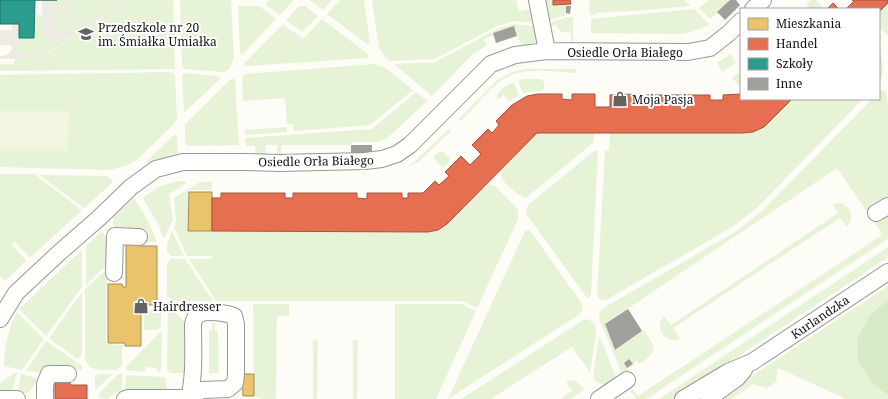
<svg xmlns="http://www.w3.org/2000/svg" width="888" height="399" font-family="'Noto Serif',serif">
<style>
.green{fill:#e7f3d7}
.forest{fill:#d8eac5}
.pitch{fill:#f0f6e1}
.plaza{fill:#edebe2}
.homes{fill:#e9c46a;stroke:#a88e4f}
.shops{fill:#e76f51;stroke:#a7533e}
.schools{fill:#2a9d8f;stroke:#227369}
.building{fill:#a19f9c}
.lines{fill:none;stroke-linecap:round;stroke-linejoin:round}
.minor-casing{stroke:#979795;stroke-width:18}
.minor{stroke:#fffffe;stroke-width:16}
.labels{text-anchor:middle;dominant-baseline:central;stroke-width:4;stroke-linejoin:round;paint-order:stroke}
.poi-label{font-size:12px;fill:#111;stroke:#fff;text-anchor:start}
.street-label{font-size:12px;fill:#111;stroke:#fff}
</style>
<rect width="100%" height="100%" fill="#fdfcf7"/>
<path class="green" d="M 57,0 L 66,0 L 66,28 L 64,30 L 57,30 Z
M 69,0 L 125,0 L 116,4 L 74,32 L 70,30 L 69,28 Z
M 127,0 L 173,0 L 175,69 L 0,71 L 0,64 L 14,64 L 15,59 L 34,59 L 47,54 L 117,7 L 128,2 Z
M 180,0 L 231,0 L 234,57 L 230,68 L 227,71 L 223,72 L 185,69 L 182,66 Z
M 268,0 L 293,0 L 293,1 L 280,15 L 266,5 Z
M 310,0 L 332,0 L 323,10 Z
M 340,0 L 364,0 L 370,44 L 367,44 L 327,14 Z
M 372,0 L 516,0 L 519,11 L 531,9 L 536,23 L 513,21 L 495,27 L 435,59 L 390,61 L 384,56 L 379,47 Z
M 541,0 L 553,0 L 553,5 L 571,4 L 571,6 L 566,6 L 566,15 L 548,21 Z
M 589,0 L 684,0 L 691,6 L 622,12 L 622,11 L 597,13 L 596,15 L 590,15 Z
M 709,0 L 730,0 L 717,12 L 718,13 L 710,19 L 699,8 Z
M 811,0 L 815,0 L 824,8 L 810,9 L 808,7 L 807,3 Z
M 888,3 L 888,36 L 879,27 L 879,12 Z
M 238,6 L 259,6 L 276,19 L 243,54 L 240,53 Z
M 299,6 L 305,6 L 318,16 L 302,32 L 286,20 Z
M 694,9 L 710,25 L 691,32 L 680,34 L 591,33 L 591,19 Z
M 34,15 L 43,15 L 43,38 L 64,38 L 40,54 L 24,56 L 19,50 L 19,38 L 34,38 Z
M 567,17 L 573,17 L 573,45 L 571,45 L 571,33 L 561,32 L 556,25 L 547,27 L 549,23 Z
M 322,19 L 368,54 L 368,58 L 246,66 L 244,64 L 283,24 L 303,39 Z
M 514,24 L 534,26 L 536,42 L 524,45 L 519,41 L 514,26 L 493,33 L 494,36 L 484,39 L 487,45 L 473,54 L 432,96 L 394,64 L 435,62 L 497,29 Z
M 879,47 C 882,58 886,73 879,82 Z
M 731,54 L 736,63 L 722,72 L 717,63 Z
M 375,64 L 386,68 L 413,90 L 370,125 L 294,131 L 293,124 L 287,124 L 285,98 L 243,101 L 242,78 L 244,74 Z
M 525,69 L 577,69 L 576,73 C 557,72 532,68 514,74 C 496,79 475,107 461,121 L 459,119 L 497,80 L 513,72 Z
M 171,72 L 175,75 L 177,119 L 173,125 L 137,160 C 128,166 119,168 108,170 L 0,167 L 0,75 Z
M 184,73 L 217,76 L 221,78 L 186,111 L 184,112 L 182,75 Z
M 737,73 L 741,74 L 741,87 L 732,78 Z
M 232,78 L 235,80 L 239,145 L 187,146 L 185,142 L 185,124 Z
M 524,79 L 541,79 L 544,82 L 544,90 L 523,93 L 518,81 Z
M 514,82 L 519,95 L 509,102 L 503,95 L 499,99 L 497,97 L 497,94 L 504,87 Z
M 884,90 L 886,93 L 888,104 L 888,199 L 867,212 L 837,168 L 605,324 L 615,350 L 644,330 C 656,348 659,351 639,364 L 637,361 L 633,364 L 624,363 L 629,371 L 623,376 L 599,319 L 600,312 L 602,309 L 735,232 L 761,212 L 872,99 L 879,99 L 879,92 L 880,91 Z
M 416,92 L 427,101 L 394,132 L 386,139 L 378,142 L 351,142 L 351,145 L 281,145 L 281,157 L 277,157 L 277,145 L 266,145 L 266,157 L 255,157 L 255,146 L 246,146 L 245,138 L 372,129 Z
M 792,99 L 863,99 L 757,208 L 732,227 L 606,300 L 602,300 L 598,298 L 597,295 L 605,151 L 609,150 L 610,133 L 743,133 C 767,129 776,115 792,99 Z
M 287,127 L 287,132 L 245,135 L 245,130 Z
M 449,129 L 451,131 L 418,162 L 406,168 L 416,160 Z
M 537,133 L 594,133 L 594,142 L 526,198 C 520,197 506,185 503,180 C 501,176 502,174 499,171 Z
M 175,134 L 177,137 L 178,158 L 155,162 L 146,165 L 148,160 Z
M 594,151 L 598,151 L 591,295 L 589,297 L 587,298 L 527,215 L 526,210 L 528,205 Z
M 439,152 L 443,152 L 451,160 L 443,168 L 435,160 L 434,156 Z
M 0,174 L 34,174 L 82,210 L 31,257 L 29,257 L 15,242 L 12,245 L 26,260 L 26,261 L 5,281 L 0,276 Z
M 39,175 L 107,176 L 112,180 L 112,183 L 84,208 Z
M 177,181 L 184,181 L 187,183 L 169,194 L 173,220 L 164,239 L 159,226 L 143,198 L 158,187 Z
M 200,182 L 211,182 L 212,184 L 212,190 L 189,190 L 189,231 L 428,232 L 488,183 L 490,185 L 495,186 L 518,210 L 518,219 L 515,226 L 477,308 L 462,301 L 216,301 L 189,259 L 211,259 L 212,256 L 187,256 L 174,228 L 176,221 L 174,198 Z
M 134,198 L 148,221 L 157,242 L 144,242 L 117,231 L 113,225 L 113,217 Z
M 836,203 C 850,202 855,217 847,227 L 840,218 L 673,328 L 680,339 L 670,340 C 660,335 656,325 664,316 L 671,325 L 838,213 L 833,205 Z
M 888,215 L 888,239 L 646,399 L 636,399 L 629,388 L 631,387 L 638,396 L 882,235 L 875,223 Z
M 530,230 L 582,304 L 583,308 L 580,314 L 448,399 L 525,231 Z
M 172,231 L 184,256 L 171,256 L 167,252 L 167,245 Z
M 101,232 L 104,233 L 106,238 L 107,243 L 107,265 L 86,285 L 86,246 Z
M 888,247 L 888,257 L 674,399 L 659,399 Z
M 82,250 L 82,287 L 46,336 L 21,311 L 20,308 Z
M 171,259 L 185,259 L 213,301 L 174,301 L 167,295 L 167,263 Z
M 107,269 L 106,344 L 122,345 L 122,365 L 116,370 C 103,370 87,373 85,357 L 85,289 Z
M 888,286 L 888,399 L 846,399 L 778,368 L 776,382 L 767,388 L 753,384 L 732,399 L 717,399 Z
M 82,292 L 82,355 L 77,359 L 49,338 Z
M 253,304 L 289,304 L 289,316 L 277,316 L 276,399 L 263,399 L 254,396 Z
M 395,304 L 461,304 L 476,311 L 436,399 L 395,399 Z
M 146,310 L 157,310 L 161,313 L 161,326 L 157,330 L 144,330 L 144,312 Z
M 168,311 L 174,311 L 185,322 L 185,373 L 170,373 L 167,369 Z
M 17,312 L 44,339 L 22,370 L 4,366 C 5,346 8,329 17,312 Z
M 585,319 C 591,320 594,322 596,328 C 597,335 591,364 590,372 L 572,347 L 491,399 L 461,399 Z
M 212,323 L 215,323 L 215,330 L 218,331 L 219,373 L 209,373 L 209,330 L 212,330 Z
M 159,333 L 162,333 L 161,370 L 157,372 L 157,368 L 146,367 L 145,372 L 126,370 L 126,367 Z
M 599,335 L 617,380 L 604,385 L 596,382 L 593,377 Z
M 318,339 L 317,399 L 313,399 L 313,340 Z
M 353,340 L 358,340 L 357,399 L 353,399 Z
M 46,341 L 82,366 L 82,370 L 44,369 L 42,373 L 26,371 Z
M 14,373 L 17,373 L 12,391 L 2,393 L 0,391 L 0,383 Z
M 21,374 L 36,378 L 38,380 L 28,393 L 17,394 Z
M 98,374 L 113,374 L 95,390 L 95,376 Z
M 118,374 L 122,374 L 122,389 L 107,399 L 99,398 L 99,393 Z
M 126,375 L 165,377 L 167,389 L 125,389 Z
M 571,380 C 578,381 580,384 584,390 L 570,399 L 560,399 L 572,391 L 566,381 Z"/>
<path class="forest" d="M 888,300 L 888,395 L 871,381 L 858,361 L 857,339 L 870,315 Z"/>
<path class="pitch" d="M 0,111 L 69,111 L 68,151 L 0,151 Z"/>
<path class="plaza" d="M 42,0 L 57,0 L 57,30 L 64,30 L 66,28 L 66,0 L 69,0 L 69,28 L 72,31 L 75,31 L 116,4 L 125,0 L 127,0 L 128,2 L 117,7 L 41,57 L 34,59 L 0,59 L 0,56 L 7,55 L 12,50 L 11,45 L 0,45 L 0,30 L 12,30 L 12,24 L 19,24 L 19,50 L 24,56 L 40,54 L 63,38 L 43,38 Z"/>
<path class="homes" d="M 189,192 L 212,192 L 212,231 L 188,231 Z
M 126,243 L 140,243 L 140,246 L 157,246 L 157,305 L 145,305 L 145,302 L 141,302 L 141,346 L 125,346 L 125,343 L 108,343 L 108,284 L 122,284 L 123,287 L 126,287 Z
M 242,374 L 254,374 L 254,396 L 243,396 Z"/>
<path class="shops" d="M 553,0 L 570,0 L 571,4 L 553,5 Z
M 852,0 L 888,0 L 888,3 L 879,12 L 879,9 L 846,9 L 854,1 Z
M 833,3 L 839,9 L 827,9 Z
M 538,94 L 562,94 L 562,99 L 572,100 L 572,94 L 595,94 L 595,107 L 610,107 L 610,95 L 633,94 L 633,100 L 646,100 L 646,95 L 710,95 L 710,100 L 723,100 L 723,95 L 741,94 L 741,99 L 792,99 L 764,127 L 753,132 L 743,133 L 537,133 L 447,224 L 438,230 L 428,232 L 212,231 L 212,198 L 221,198 L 221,193 L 285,193 L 285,198 L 293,198 L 293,193 L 357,193 L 357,198 L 367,199 L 367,193 L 402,193 L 402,198 L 408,198 L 408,193 L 423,193 L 435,181 L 439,185 L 449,176 L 445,172 L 461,156 L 470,165 L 481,154 L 472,145 L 488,129 L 492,133 L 499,125 L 496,121 L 512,105 L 527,96 Z
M 55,382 L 70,382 L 70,385 L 87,385 L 87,399 L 55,399 Z"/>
<path class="schools" d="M 0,0 L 57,0 L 35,0 L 34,38 L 19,38 L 19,24 L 0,24 Z"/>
<path class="building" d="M 730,0 L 736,0 L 740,5 L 725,20 L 717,12 Z
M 566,6 L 571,6 L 570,14 L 566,13 Z
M 514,26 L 517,36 L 496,43 L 493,33 Z
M 351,145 L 372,145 L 372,154 L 351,154 Z
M 628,309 L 642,331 L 615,350 L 605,324 Z
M 629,359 L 633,364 L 627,368 L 624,363 Z"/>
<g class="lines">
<g class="minor-casing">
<path id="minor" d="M 537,0 L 547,51
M 753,9 L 763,0
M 876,213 L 888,206
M 114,273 L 115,236 L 139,237
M 0,319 L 16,293 L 60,252 L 99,218 L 131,187 L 156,169 L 183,162 L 243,162 L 280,163 L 365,161 L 382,159 L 397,154 L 410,145 L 491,64 L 515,55 L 547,51 L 688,52 L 710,48 L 729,33 L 741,21
M 0,399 L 17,399
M 45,399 L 45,384 L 49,374 L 68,374
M 125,399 L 128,398 L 189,398 L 202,390 L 228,389 L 235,383 L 236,374 L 236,324 L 234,316 C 227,313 206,310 199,314 C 195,316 194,319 193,324 C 193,349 195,374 189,398 L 189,399
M 599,399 L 627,380
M 683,399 L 728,372 L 752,362 L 888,272
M 708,399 L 737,378 L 744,370"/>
</g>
<use href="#minor" class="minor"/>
</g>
<defs>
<g id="school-bare" transform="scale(1.2)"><path d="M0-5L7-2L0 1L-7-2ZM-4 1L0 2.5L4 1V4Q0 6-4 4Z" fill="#646362" stroke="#fff" stroke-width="2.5" paint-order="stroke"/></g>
<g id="shop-bare" transform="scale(1.2)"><path d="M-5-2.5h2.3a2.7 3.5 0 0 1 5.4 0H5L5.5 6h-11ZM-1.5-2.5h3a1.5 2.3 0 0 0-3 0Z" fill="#646362" stroke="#fff" stroke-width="2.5" paint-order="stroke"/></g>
</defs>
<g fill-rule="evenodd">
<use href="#school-bare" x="86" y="34"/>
<use href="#shop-bare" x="620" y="99"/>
<use href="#shop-bare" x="141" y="306"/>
</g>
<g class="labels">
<g class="poi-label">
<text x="98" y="27">Przedszkole nr 20<tspan x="98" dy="14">im. Śmiałka Umiałka</tspan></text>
<text x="632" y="99">Moja Pasja</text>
<text x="153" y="306">Hairdresser</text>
</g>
<g class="street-label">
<text x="625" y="52">Osiedle Orła Białego</text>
<text transform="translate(316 161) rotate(-1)">Osiedle Orła Białego</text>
<text transform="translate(820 317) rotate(-34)">Kurlandzka</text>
</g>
</g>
<rect x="740" y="8" width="140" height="92" fill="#ffffff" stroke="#a0a0a0"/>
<rect x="748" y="18" width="20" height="12" fill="#e9c46a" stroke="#a0a0a0"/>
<text x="776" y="28" font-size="12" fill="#111111">Mieszkania</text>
<rect x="748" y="38" width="20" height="12" fill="#e76f51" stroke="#a0a0a0"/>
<text x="776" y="48" font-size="12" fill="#111111">Handel</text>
<rect x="748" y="58" width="20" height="12" fill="#2a9d8f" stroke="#a0a0a0"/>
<text x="776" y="68" font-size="12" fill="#111111">Szkoły</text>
<rect x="748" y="78" width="20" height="12" fill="#a19f9c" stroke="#a0a0a0"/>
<text x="776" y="88" font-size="12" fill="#111111">Inne</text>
</svg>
